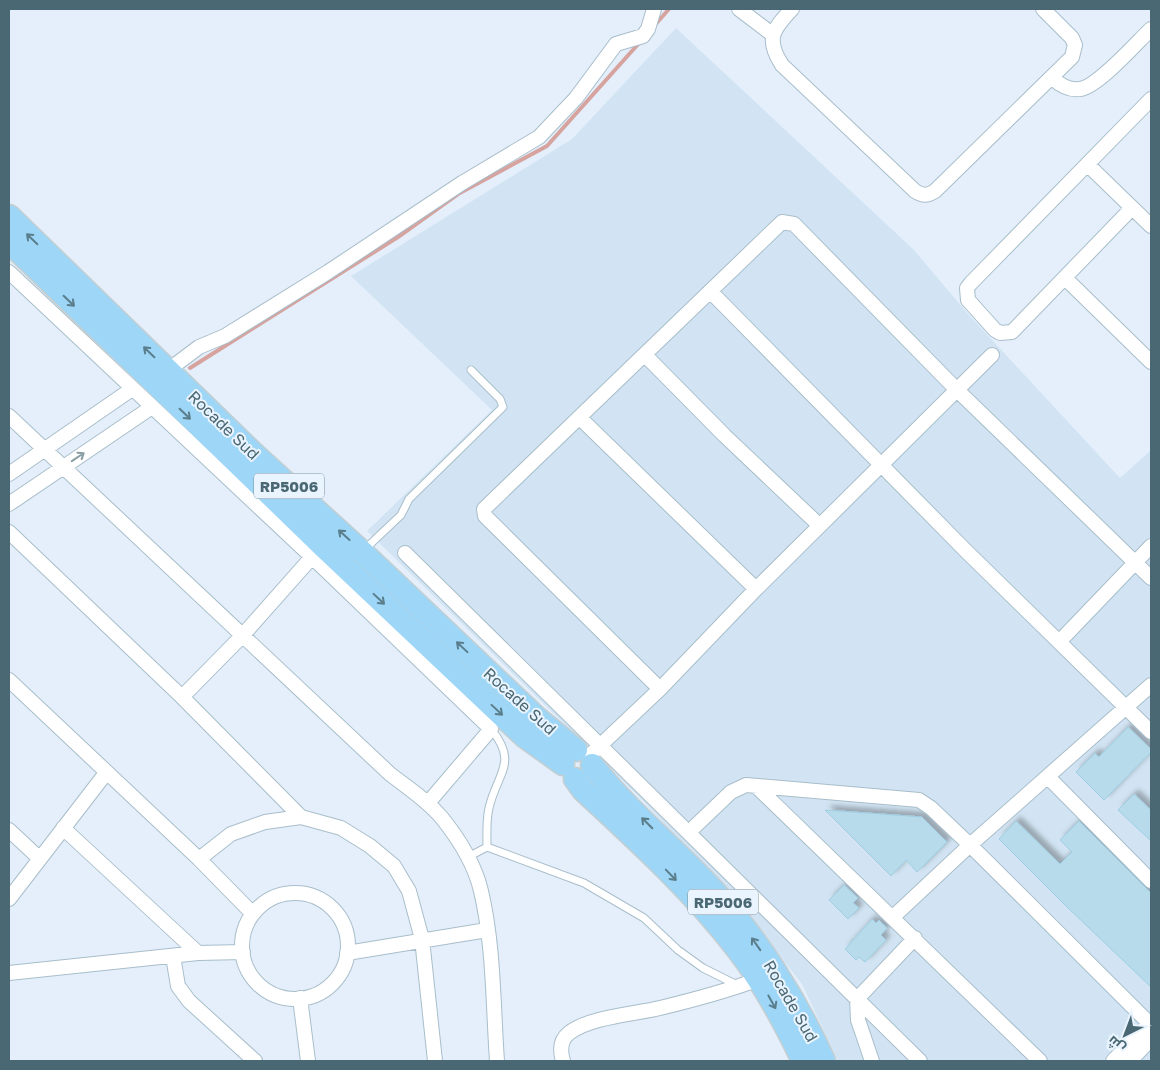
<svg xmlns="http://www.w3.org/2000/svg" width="1160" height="1070" font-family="'Golos Text',Cairo,sans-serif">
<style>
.residential{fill:#d2e4f3}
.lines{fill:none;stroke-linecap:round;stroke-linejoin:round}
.stream{stroke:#d6a39f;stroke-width:4}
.building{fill:#b7dbeb;stroke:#9dcee2;filter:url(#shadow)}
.service-casing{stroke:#a8beca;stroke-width:9}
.minor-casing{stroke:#a8beca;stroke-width:16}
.trunk-casing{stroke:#c5cfd2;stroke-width:25}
.service{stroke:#fff;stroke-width:7}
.minor{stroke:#fff;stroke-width:14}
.trunk{stroke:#9dd6f6;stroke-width:22}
.oneway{stroke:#5b7e8d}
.oneway2{stroke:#899da4}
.labels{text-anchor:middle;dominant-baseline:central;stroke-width:4;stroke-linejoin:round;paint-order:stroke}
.shield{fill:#eaf4fe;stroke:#7a929d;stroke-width:1}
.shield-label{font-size:15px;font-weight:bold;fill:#4a6873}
.street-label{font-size:16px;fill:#4a6873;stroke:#eaf4fe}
</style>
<defs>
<filter id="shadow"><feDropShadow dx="4.5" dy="-4.5" stdDeviation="2.5" flood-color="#0004"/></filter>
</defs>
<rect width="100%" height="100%" fill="#e4effb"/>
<path class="residential" d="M 676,28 L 913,249 L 969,315 L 1120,478 L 1151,450 L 1151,1061 L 838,1061 L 802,984 L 734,898 L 641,799 L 367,531 L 492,410 L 351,276 L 572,139 Z"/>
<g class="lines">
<path class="stream" d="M 654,26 L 669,9
M 190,368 L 398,237 L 458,194 L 547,146 L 640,42"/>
</g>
<path class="building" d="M 1128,727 L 1151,749 L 1151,752 L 1104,800 L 1076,772 L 1095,753 L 1099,757 Z
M 1134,794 L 1151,810 L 1151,841 L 1118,810 Z
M 825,810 L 922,817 L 947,842 L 917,872 L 906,860 L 891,876 Z
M 1016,821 L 1060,864 L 1072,852 L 1060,840 L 1079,821 L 1151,893 L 1151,987 L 1066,906 L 999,839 Z
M 844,885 L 858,898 L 853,903 L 859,908 L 848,919 L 829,900 Z
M 872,919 L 876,923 L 879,920 L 887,928 L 881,935 L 886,940 L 865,962 L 859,957 L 856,960 L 845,949 Z"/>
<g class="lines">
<g class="service-casing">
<path id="service" d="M 364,550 L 401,515 L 409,499 L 503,407 L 500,399 L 471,370
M 487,847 C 487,834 486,821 489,808 C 497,773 519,763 491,729
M 468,857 L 487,847 L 584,883 L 644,918 L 678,950 L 703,968 L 737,985"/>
</g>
<g class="minor-casing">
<path id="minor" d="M 739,9 L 772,34
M 792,9 C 773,29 765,39 782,65 L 915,191 C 923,196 927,196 935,191 L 1072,57 L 1075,45 L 1072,38 L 1043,9
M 1052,78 C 1060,85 1069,91 1080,89 C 1098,87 1137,42 1151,29
M 1087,164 L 1151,226
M 1132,208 L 1012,332 L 1000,333 L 995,330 L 968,300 L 967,288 L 971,283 L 1151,99
M 9,272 L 312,557 L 491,729 L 428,803
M 1065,278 L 1151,362
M 710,291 L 965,550 L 1151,732
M 645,355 L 725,436 L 819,525
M 167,371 L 199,347 L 225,336 L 328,272 L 462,183 L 539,137 L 576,98 L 616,44 L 643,36 L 648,29 L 654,9
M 9,416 L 390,774 C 408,788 427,800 442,818 C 458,838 475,865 481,891 C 494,946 493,1005 497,1061
M 580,418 L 756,589
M 9,474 L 132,389
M 9,504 L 152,407
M 9,532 L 182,697 L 301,817
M 405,553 L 857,999 L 858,1020 L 872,1061
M 1059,642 L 1151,546
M 9,680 L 199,859 L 253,914
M 660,689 L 485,516 L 484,509 L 782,222 L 794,224 L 956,389 L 1151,578
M 182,697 L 242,636 L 312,557
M 589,756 L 660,689 L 756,589 L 992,355
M 1048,777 L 1151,881
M 756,786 L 1040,1061
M 63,828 L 198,953
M 9,830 L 39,858
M 689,832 L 731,792 L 746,785 L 919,800 L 931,808 L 970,845 L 1151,1025
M 199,859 L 231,834 L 265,822 L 301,817 L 341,828 L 370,846 L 394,866 L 409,891 L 422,939 L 435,1061
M242 946a53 53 0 1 1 106 0a53 53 0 1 1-106 0Z
M 9,899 L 106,773
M 893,917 L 970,845 L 1151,685
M 915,938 L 857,999 L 920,1061
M 347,953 L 487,930
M 173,956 L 178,986 L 189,1001 L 255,1061
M 9,973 L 198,953 L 243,952
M 300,998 L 308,1061
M 563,1061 C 560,1051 560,1040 569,1033 C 589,1017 635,1014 660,1008 C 693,1000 727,991 759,979
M 1113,1061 L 1151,1022
M 1130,1061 L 1151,1039"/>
</g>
<g class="trunk-casing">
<path id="trunk" d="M 9,216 L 253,453 L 362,552 L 537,718 L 576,750
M 9,242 L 323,546 L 524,736 L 563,764
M 592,765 C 627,810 675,849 713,890 C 758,939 797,1001 824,1061
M 575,779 L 583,790 C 637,840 693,891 738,950 C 764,984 785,1023 803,1061"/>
</g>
<use href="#service" class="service"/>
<use href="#minor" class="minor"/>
<use href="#trunk" class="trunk"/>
</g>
<defs><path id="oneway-shaft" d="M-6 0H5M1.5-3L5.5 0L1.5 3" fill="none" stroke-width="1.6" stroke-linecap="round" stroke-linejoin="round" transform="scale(1.25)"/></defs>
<g class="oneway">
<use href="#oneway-shaft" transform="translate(32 239) rotate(-136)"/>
<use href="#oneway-shaft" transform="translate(69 301) rotate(44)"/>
<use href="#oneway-shaft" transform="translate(149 352) rotate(-136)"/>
<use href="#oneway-shaft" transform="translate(185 414) rotate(44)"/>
<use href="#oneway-shaft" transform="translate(344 535) rotate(-138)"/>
<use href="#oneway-shaft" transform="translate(379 599) rotate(43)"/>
<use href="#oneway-shaft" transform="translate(462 647) rotate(-137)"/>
<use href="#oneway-shaft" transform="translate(497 710) rotate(43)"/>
<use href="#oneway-shaft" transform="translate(647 823) rotate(-135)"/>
<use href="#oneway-shaft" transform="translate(671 875) rotate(46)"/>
<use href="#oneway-shaft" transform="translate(756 944) rotate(-125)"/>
<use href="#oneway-shaft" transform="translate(772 1002) rotate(61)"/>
</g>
<use class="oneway2" href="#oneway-shaft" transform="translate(78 457) rotate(-34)"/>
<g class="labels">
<g class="shield">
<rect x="254" y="473.5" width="70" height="25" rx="4"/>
<rect x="688" y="889.5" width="70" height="25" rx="4"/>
</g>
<g class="shield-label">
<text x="289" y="486">RP5006</text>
<text x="723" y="902">RP5006</text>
</g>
<g class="street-label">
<text transform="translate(224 425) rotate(44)">Rocade Sud</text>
<text transform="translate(520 701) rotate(42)">Rocade Sud</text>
<text transform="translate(791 1001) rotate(60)">Rocade Sud</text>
</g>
</g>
<rect width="1160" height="1070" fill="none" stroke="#4a6873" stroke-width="20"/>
<g transform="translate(1125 1035) rotate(222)" stroke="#eaf4fe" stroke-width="4" paint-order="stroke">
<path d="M0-4L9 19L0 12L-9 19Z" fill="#4a6873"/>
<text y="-8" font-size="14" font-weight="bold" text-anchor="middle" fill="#4a6873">ش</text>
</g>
</svg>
